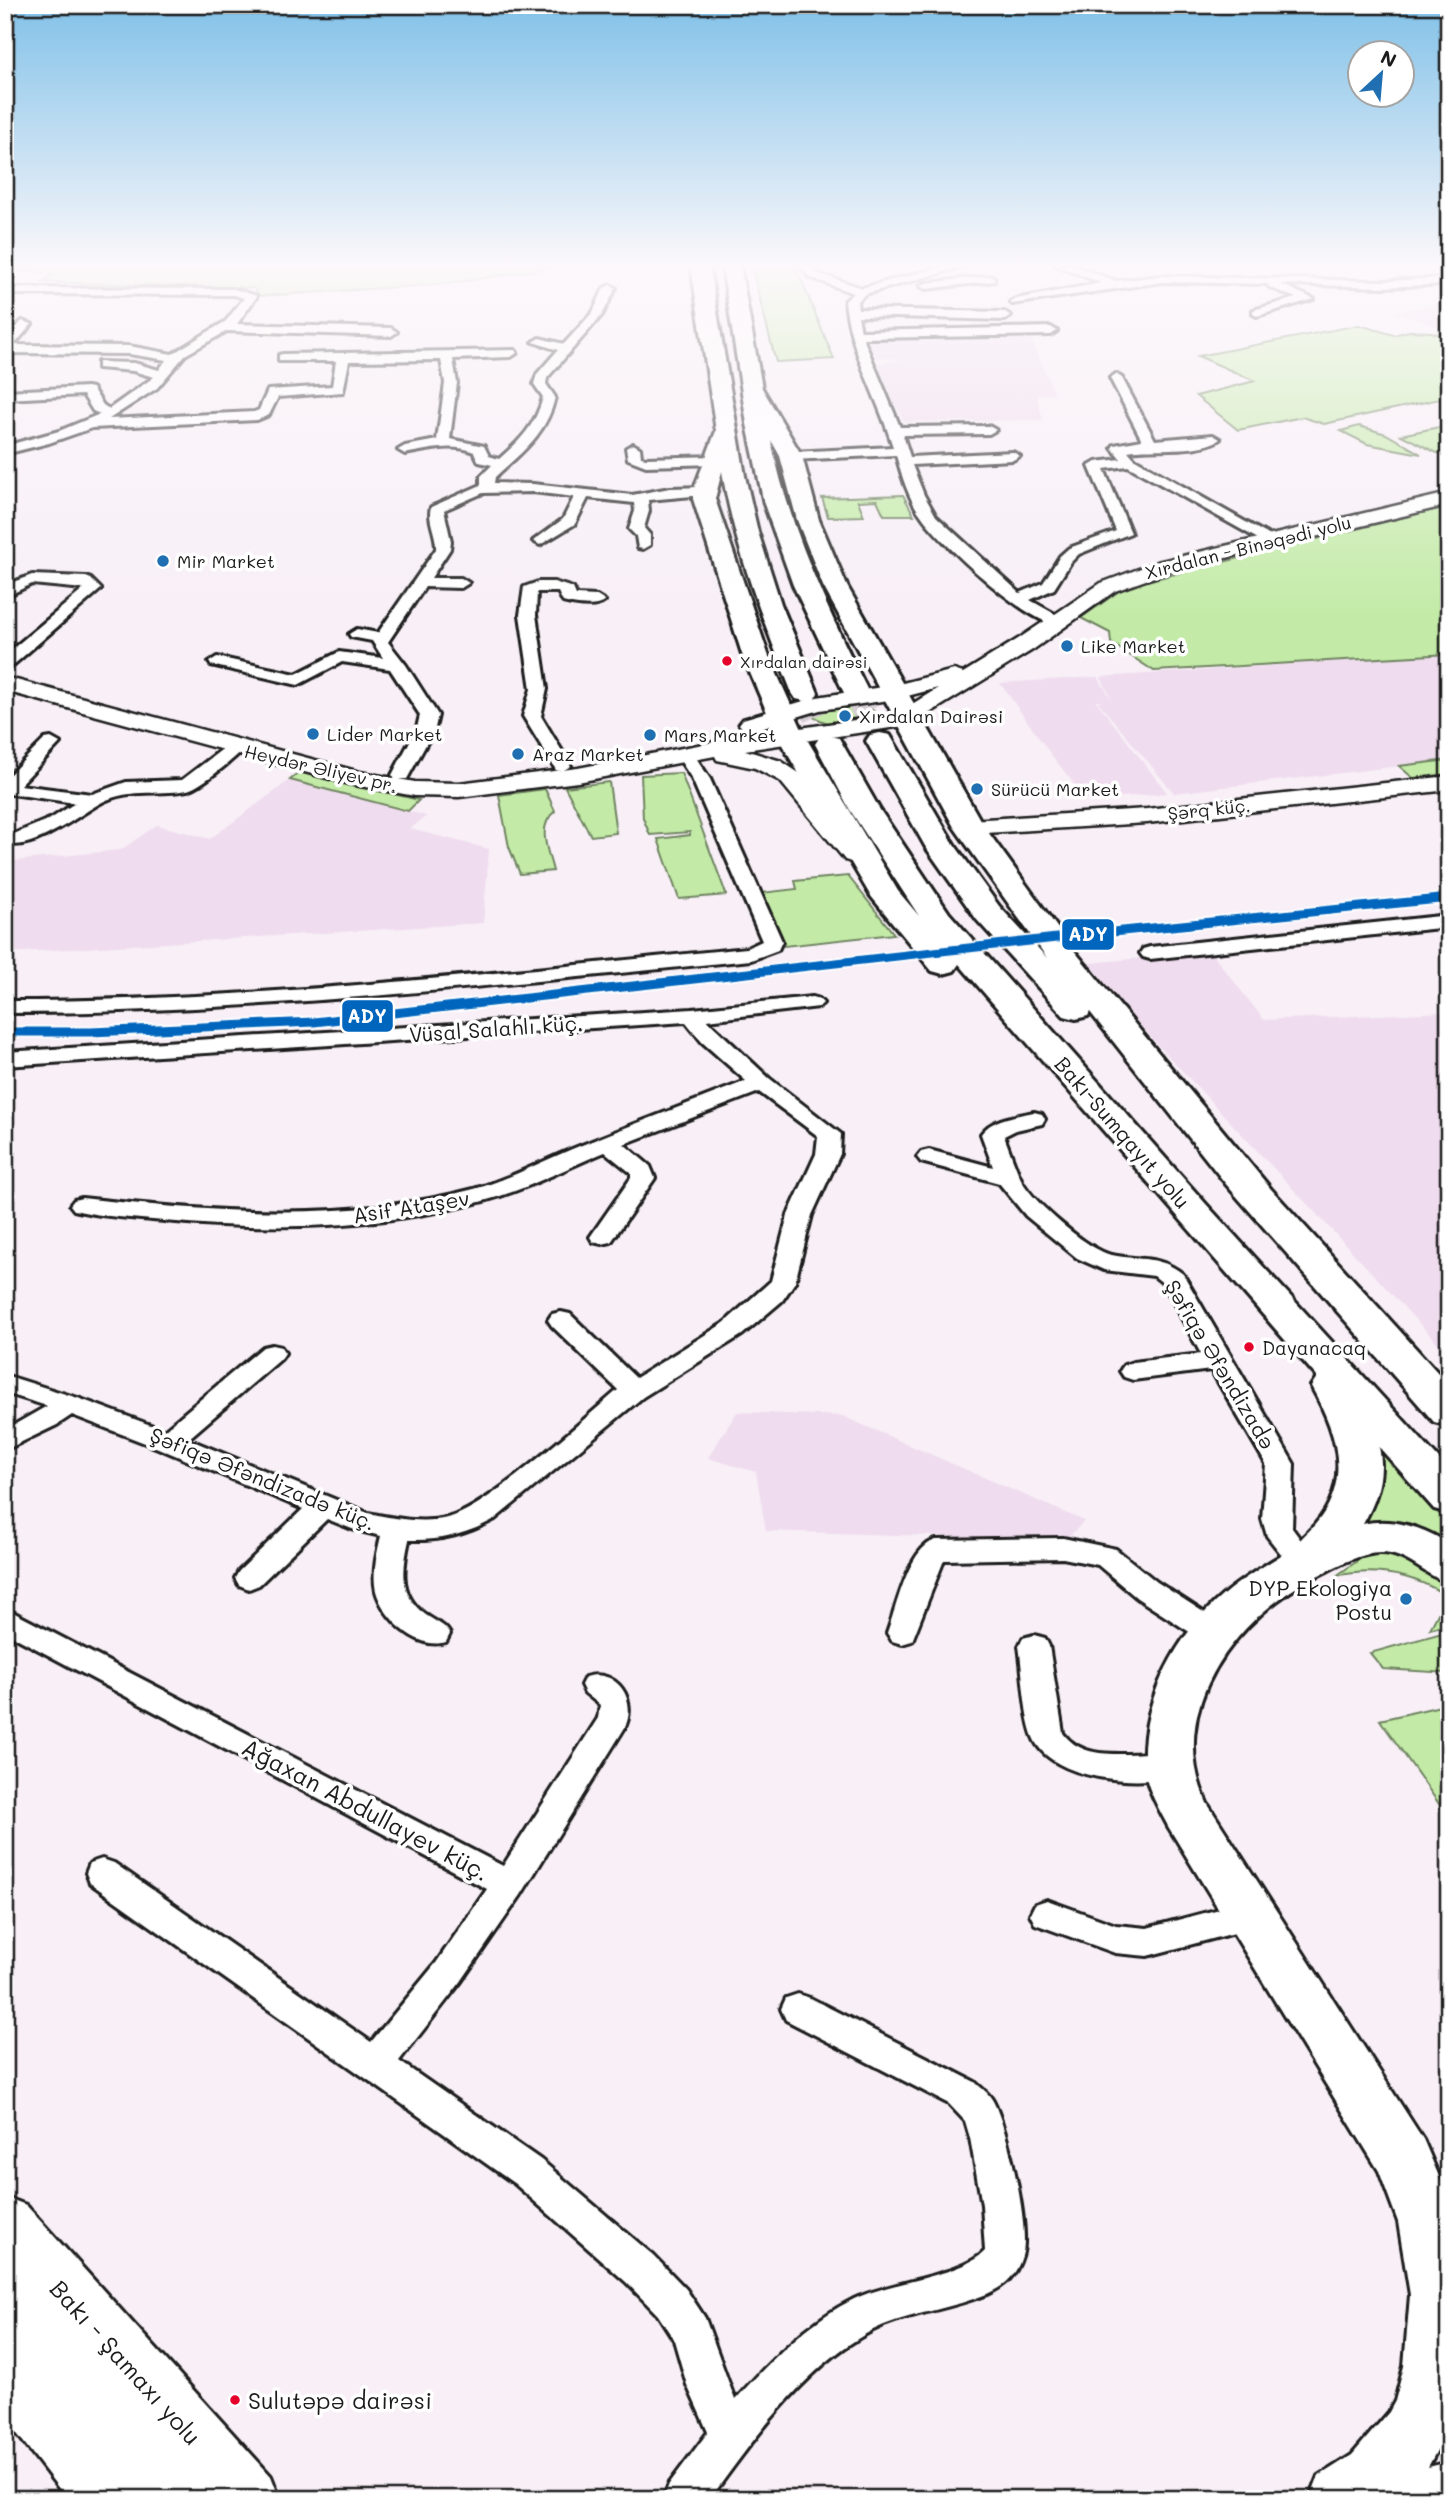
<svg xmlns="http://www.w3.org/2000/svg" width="1454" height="2504" font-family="Mali,sans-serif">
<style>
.built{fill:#efdcee}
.green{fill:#c3eba7;stroke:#708462;stroke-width:2}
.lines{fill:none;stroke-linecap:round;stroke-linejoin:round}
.trunk-tunnel{stroke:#d7cfd6;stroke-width:26;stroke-dasharray:26 13;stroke-linecap:butt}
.minor-casing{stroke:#1c1c1c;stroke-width:6}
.tertiary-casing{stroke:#1c1c1c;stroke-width:5}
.secondary-casing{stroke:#1c1c1c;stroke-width:5}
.trunk-casing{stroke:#1c1c1c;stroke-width:6}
.minor{fill:#fff;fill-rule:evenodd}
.tertiary{fill:#fff;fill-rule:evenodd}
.secondary{fill:#fff;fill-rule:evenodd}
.trunk{fill:#fff;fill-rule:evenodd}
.rail-1-casing{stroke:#fff;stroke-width:13}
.rail-1{stroke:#0065bd;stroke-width:9}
.poi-dot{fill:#1f6fb2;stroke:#fff;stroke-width:2.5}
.bus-dot{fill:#e4002b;stroke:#fff;stroke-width:2.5}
.labels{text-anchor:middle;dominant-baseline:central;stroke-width:7;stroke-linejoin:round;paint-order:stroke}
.far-bus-label{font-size:16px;fill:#1c1c1c;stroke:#fff;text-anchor:start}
.far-street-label{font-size:18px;fill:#1c1c1c;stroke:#fff}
.far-poi-label{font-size:18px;fill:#1c1c1c;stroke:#fff;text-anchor:start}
.bus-label{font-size:19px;fill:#1c1c1c;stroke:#fff;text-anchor:start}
.street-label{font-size:21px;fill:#1c1c1c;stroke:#fff}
.poi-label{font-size:21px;fill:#1c1c1c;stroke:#fff;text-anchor:end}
.near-bus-label{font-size:23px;fill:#1c1c1c;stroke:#fff;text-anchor:start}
.near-street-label{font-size:24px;fill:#1c1c1c;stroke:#fff}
.line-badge{stroke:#fff;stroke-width:2.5}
.badge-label{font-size:19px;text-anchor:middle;font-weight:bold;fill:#fff}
</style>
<rect width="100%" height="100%" fill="#f8eff7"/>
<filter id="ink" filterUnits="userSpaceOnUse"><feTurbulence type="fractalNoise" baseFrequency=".0143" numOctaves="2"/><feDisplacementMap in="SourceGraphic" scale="14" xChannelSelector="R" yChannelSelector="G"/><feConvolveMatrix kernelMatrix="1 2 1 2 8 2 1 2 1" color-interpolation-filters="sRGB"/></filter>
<g filter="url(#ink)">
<path class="built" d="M 1449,301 L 1449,330 L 1394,312 Z
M 1028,333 L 1055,394 L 1037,395 L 1043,420 L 904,422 L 874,364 L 903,359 L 878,358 L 870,354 L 865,336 L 931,335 L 935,338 Z
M 1449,654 L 1449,760 L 1174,793 L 1098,702 L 1103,701 L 1096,701 L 1167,793 L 1087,800 L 1053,757 L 1000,683 L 1098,677 L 1112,701 L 1101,677 Z
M 290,780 L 426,816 L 410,829 L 489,849 L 483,923 L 5,953 L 5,862 L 121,850 L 157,825 L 210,839 Z
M 1210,951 L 1264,1020 L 1449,1012 L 1449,1355 L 1082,964 Z
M 737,1412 L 842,1416 L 1084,1521 L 1066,1540 L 766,1531 L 756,1472 L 708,1458 Z"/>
<path class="green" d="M 5,265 L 569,265 L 446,284 L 259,296 L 254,288 L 43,282 L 54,273 L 6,270 Z
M 751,265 L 795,265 L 834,359 L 776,362 Z
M 1359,325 L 1394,335 L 1409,331 L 1431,332 L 1449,338 L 1449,397 L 1324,424 L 1302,417 L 1238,430 L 1196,396 L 1255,381 L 1198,356 Z
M 1449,425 L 1449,453 L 1437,453 L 1401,435 Z
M 1359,426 L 1386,434 L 1421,454 L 1367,444 L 1341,431 Z
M 903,495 L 914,515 L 884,515 L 877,500 L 858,501 L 864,516 L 828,517 L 822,498 Z
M 1449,506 L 1449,654 L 1154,671 L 1111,643 L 1110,633 L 1081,618 L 1122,589 L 1143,582 Z
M 855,707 L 871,709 L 878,715 L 876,718 L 832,725 L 813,717 L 822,710 Z
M 1449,760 L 1449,774 L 1413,778 L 1399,766 Z
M 300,772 L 419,800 L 408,811 L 290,780 Z
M 681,773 L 726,894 L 726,895 L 679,899 L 658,839 L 690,835 L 690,832 L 650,835 L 643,818 L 641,775 Z
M 609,782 L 616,833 L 591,836 L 565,787 Z
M 545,789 L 555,811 C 536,827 548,850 553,871 L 520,874 L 509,847 L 499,795 Z
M 848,876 L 894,934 L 784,946 L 761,893 L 797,889 L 795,881 Z
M 1373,1438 L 1449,1525 L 1449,1558 L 1355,1531 C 1380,1501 1385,1475 1373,1438 Z
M 1373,1550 L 1395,1550 L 1430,1566 L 1449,1595 L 1449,1624 L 1430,1629 L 1442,1606 L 1439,1591 C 1406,1573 1372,1568 1336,1576 Z
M 1449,1631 L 1449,1673 L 1383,1669 L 1370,1653 Z
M 1449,1704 L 1449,1818 L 1380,1720 Z"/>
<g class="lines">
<path class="trunk-tunnel" d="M 854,689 L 880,741
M 805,693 L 829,744"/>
<g class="minor-casing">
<path id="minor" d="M 800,265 L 811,265 L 817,273 L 862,288 L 949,265 L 968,265 L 865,294 L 857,302 L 858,309 L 1005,312 L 1011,316 L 1005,320 L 858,316 L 861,331 L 1051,327 L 1057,331 L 1051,335 L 863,338 L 900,427 L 989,426 L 996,430 L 989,434 L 903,435 L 910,457 L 1013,452 L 1020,456 L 1013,460 L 912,465 L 924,495 L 936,516 L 1020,593 L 1043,583 L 1060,556 L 1069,548 L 1116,531 L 1089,466 L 1096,462 L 1121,459 L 1112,448 L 1114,445 L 1142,440 L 1110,378 L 1116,374 L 1122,378 L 1155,440 L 1213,435 L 1220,439 C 1202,453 1152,447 1128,451 L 1135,459 L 1279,541 L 1272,545 L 1267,544 L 1128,466 L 1104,469 L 1131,533 L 1079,554 L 1071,562 L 1054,589 L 1030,600 L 1064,619 L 1066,622 L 1064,625 C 1035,632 937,540 921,515 C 908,498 902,476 896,455 L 791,460 L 784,456 L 791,452 L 893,447 C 878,397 850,352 845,301 L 853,293 L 809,277 Z
M 1055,265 L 1072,265 L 1116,281 L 1162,276 L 1382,281 L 1449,278 L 1449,284 L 1382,287 L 1280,284 L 1314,299 L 1257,316 L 1253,314 L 1253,310 L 1296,298 L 1269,287 L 1268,284 L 1162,282 L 1012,304 L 1010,302 L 1016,299 L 1101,283 Z
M 990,276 L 994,277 L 994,281 L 926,289 L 920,286 L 926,283 Z
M 610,285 L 616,288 L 602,315 L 547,378 L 546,384 L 555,397 C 547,434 521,453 495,477 L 494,483 L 533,484 L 632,495 L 670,488 L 704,487 L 711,491 L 704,495 L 648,500 L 649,511 L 644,528 L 650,535 L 650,545 L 643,549 L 638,548 L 636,536 L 629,529 L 635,511 L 634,503 L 588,498 L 575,524 L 540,545 L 533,541 L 563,519 L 574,497 L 533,492 L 483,493 L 444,510 L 451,541 L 450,549 L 431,578 L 461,578 L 469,583 L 461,588 L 425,587 L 388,642 L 406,665 L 438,715 L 435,728 L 407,779 L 395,779 L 392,775 L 417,728 L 420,715 L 390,669 L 342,662 L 298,685 L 211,665 L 209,662 L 217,657 L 296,674 L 339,652 L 383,658 L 372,641 L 351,637 L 349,634 L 357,629 L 378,633 L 436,549 C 437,535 427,520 431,507 L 481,485 L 481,476 L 492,465 L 479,462 L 474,452 C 452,443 427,450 405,454 L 398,450 L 405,446 L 437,440 L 445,383 L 441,360 L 349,361 L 343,392 L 278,397 L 269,415 L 257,420 L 92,428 L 49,443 L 5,454 L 5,446 L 59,431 L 100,414 L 93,411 L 83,395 L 5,399 L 5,391 L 87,387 L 92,388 L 103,405 L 109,409 L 154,377 L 133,371 L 98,368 L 98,362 L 134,363 L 159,370 L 166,360 L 129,354 L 5,353 L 5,341 L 22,321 L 32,324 L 14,345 L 129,346 L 172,354 L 226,321 L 244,298 L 234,295 L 5,294 L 5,288 L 234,289 L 257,296 L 237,324 L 391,328 L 397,332 L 391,336 L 227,331 L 185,355 L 157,388 L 109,419 L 254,412 L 259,410 L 268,390 L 332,386 L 336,361 L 279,361 L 279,355 L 283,354 L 515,350 L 517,353 L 511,357 L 453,359 L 457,383 L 450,439 L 484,446 L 489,456 L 499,459 C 520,441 536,425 543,397 L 534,384 L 537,374 L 558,350 L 533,342 L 539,338 L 564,344 L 593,312 L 604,288 Z
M 633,444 L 640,448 L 641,457 L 646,458 L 716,456 L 723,460 L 716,464 L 646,466 L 628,459 L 626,448 Z
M 32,575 L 86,577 L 91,579 L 101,589 L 11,667 L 5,669 L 5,655 L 84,589 L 32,584 L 5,597 L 5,585 Z
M 538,582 L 554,582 L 573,588 L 576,595 L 597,596 L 605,601 C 596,609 575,605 563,602 L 558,592 L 537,592 L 536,615 L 547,689 L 541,716 L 571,766 L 562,771 L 556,770 L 523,716 L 531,689 L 520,615 L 524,587 Z
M 51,738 L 60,743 L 20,785 L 92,794 L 126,782 L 182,780 L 229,744 L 235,743 L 244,748 C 236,758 199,788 187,790 C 156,796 126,787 97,805 C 77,817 33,850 9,844 L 7,840 L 9,836 L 52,818 L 75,803 L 5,793 L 5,779 L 45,739 Z
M 685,749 L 691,750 L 710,779 L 782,941 L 778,950 L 751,960 C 503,984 255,1013 5,1013 L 5,1001 C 254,1001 500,972 747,948 L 762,941 L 692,779 L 676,754 Z
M 1449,915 L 1449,927 L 1150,959 L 1143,957 L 1140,953 L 1143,949 L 1150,947 Z
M 812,997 L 819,999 L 823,1003 L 819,1007 L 707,1020 L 769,1078 L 841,1134 L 840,1154 L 812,1215 L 795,1282 L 782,1301 L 742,1335 L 643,1397 L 495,1519 C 467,1534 441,1541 409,1540 C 402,1571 399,1598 429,1617 C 438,1623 445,1625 450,1634 L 446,1642 C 417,1651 383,1617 376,1591 C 372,1573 377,1553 381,1536 L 352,1529 L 327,1519 L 259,1585 L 249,1589 L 239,1585 L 235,1578 L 239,1571 L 303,1509 L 158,1448 L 72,1415 L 57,1425 L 5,1450 L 5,1430 L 47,1406 L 5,1393 L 5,1375 L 78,1398 L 164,1430 L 263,1347 L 272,1345 L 281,1347 L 285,1353 L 281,1359 L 188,1439 L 368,1513 C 393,1518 421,1524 447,1518 C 487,1509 582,1420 618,1390 L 552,1326 L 548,1320 L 552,1314 L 561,1312 L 570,1314 L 636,1378 L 724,1323 L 771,1281 L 788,1215 L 816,1154 L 818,1136 L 759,1092 L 624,1144 L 650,1166 L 655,1178 L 611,1242 L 602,1244 L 593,1242 L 590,1237 L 631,1178 L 631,1173 L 605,1152 C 566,1168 528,1189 487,1200 C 382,1229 272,1231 164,1221 C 134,1218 102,1217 74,1210 L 70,1205 L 74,1200 L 82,1198 C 212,1212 346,1223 474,1189 C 508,1180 540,1162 572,1149 C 630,1125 688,1104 746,1081 L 702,1042 L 686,1022 L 5,1066 L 5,1052 L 692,1009 Z
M 1034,1112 L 1042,1114 L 1045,1119 L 1042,1124 L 1016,1130 L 1004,1136 C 1010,1151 1015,1167 1022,1181 C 1033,1202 1089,1251 1112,1255 C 1140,1261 1160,1255 1183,1274 L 1294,1464 L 1292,1528 L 1317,1562 L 1313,1569 L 1303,1572 L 1293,1569 L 1267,1536 L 1262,1519 L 1266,1464 L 1211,1370 L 1133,1380 L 1124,1377 L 1120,1371 L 1124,1365 L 1133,1362 L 1201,1354 L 1164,1284 L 1154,1276 L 1104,1270 L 1077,1258 L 1026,1216 L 999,1183 L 921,1162 L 917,1157 L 921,1152 L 929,1150 L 993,1167 L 981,1134 C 992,1118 1016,1116 1034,1112 Z
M 1063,1538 L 1116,1549 L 1157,1582 L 1222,1624 L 1227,1632 L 1222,1640 L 1212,1643 L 1202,1640 L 1137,1598 L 1098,1565 L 1063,1558 L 944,1560 L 912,1641 L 902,1644 L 892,1641 L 887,1633 C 897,1607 908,1548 936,1540 Z
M 5,1608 L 503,1866 L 598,1718 L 600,1705 L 585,1693 L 581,1685 L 585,1677 C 617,1667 639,1701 624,1729 L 521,1895 L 460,1983 L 399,2061 L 541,2160 L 654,2256 L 686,2289 L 705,2318 L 735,2400 C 769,2362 807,2322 854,2299 C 889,2282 962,2276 985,2251 L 982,2205 L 970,2138 L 965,2121 L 949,2104 L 786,2020 L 781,2009 L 786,1998 L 798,1994 L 810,1998 L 975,2082 C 981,2088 989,2093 993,2101 C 1007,2127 1031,2229 1022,2256 C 1016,2276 1005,2286 987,2294 C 953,2308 917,2312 884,2325 C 815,2354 752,2440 710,2499 L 663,2499 L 669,2484 L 708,2432 L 687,2385 L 674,2340 L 658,2315 L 626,2282 L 515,2184 L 90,1883 L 86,1873 L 90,1863 L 102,1859 L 114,1863 L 371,2042 L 436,1963 L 487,1889 L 5,1632 Z
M 1034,1635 L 1045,1638 L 1049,1646 L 1063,1733 C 1089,1769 1144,1745 1180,1757 L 1185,1766 L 1180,1775 C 1142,1787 1050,1781 1033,1737 C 1024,1714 1023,1672 1019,1646 L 1023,1638 Z
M 1047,1900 L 1116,1925 L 1147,1928 L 1250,1901 L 1262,1905 L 1267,1915 L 1262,1925 L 1250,1929 L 1147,1956 L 1115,1953 L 1035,1924 L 1030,1914 L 1035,1904 Z"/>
</g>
<g class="tertiary-casing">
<path id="tertiary" d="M 1449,776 L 1449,790 L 1147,823 L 969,834 L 961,832 L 958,827 L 961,822 L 969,820 L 1147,809 Z"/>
</g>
<g class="secondary-casing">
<path id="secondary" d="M 1449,493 L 1449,505 L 1171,571 L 1115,591 L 1034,649 L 910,725 L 745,750 L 781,761 L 805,777 L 867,855 L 863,860 L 854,863 L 845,860 L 780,781 L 755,768 L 717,760 L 715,756 L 578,782 L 459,797 L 415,796 L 349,784 L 5,691 L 5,677 L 360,772 L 415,782 L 459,783 L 578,768 L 745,736 L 896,714 L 938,688 L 896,699 L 820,710 L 751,731 L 743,729 L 739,724 L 743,719 L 817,697 L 895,685 L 954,670 L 963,673 L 1018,639 L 1101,583 L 1157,562 Z"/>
</g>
<g class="trunk-casing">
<path id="trunk" d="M 691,265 L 709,265 L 745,476 L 758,532 L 781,604 L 818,693 L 814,699 L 805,701 L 796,699 L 792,693 C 763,621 735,549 722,471 L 715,499 L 768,654 L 805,736 L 898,891 L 919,916 L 850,810 L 815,744 L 819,738 L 829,736 L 839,738 L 880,810 L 949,913 L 1206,1204 L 1449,1470 L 1449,1513 L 1434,1509 L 1379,1447 C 1385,1474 1377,1500 1363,1524 C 1393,1517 1424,1528 1449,1544 L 1449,1583 C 1425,1576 1407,1553 1381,1553 C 1360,1553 1339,1565 1321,1574 C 1237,1614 1163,1709 1207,1803 L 1423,2139 L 1449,2200 L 1449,2428 L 1428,2467 L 1449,2462 L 1449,2499 L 1310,2499 L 1319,2476 L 1352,2455 L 1389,2412 L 1395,2401 L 1404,2366 L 1410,2295 L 1398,2222 L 1379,2171 L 1169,1828 C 1159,1809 1145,1786 1144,1764 C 1141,1701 1176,1635 1223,1595 C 1244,1577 1266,1565 1289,1550 C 1296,1546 1302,1537 1308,1532 C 1354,1487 1339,1436 1311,1386 L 1317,1377 L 959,964 L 954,971 L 943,974 L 932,971 L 870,895 L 777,736 L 742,654 L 693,499 L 693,491 L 716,431 Z
M 722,265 L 740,265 L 762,388 L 802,456 L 819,520 L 847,586 L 983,825 L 1072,948 L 1271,1189 L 1449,1385 L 1449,1426 L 1434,1422 L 1225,1183 L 1090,1012 L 1088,1016 L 1076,1019 L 1064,1016 L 977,920 L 925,846 L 866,741 L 870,735 L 880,733 L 890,735 L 954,844 L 999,906 L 1047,958 L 954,827 L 823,586 L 797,520 L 780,456 L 771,440 C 789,528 827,609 867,689 L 863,695 L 854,697 L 845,695 L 793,585 L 764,504 L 747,424 Z
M 5,2197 L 26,2205 L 271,2476 L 280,2499 L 67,2499 L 5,2418 Z"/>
</g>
<use href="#minor" class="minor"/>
<use href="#tertiary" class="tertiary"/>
<use href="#secondary" class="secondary"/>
<use href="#trunk" class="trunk"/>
<g class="rail-1-casing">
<path id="rail-1" d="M 5,1032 L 91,1032 L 314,1022 L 1083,935 L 1449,898"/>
</g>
<use href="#rail-1" class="rail-1"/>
</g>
</g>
<linearGradient id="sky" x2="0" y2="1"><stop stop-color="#81c1e8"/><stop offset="0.43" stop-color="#fcf8fb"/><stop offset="1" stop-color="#fcf8fb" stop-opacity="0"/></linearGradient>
<rect width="1454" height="616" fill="url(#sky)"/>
<g class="poi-dot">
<circle cx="163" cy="561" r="7"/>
<circle cx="1067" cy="646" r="7"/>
<circle cx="845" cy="716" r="7"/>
<circle cx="313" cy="734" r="7"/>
<circle cx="650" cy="735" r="7"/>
<circle cx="518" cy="754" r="7"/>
<circle cx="977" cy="789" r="7"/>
<circle cx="1406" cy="1599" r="7"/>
</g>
<g class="bus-dot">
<circle cx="727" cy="661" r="6"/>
<circle cx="1249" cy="1347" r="6"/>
<circle cx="235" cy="2400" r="6"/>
</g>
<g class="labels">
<g class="far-bus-label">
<text x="740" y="661">Xırdalan dairəsi</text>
</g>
<g class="far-street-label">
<text transform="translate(1248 547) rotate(-14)">Xırdalan - Binəqədi yolu</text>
<text transform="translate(321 768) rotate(13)">Heydər Əliyev pr.</text>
<text transform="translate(1209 809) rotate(-6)">Şərq küç.</text>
</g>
<g class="far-poi-label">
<text x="177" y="561">Mir Market</text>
<text x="1081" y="646">Like Market</text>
<text x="859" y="716">Xırdalan Dairəsi</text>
<text x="327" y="734">Lider Market</text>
<text x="664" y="735">Mars Market</text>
<text x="532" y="754">Araz Market</text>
<text x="991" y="789">Sürücü Market</text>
</g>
<g class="bus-label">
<text x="1262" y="1347">Dayanacaq</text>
</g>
<g class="street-label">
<text transform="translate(496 1028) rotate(-4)">Vüsal Salahlı küç.</text>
<text transform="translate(1123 1132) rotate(49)">Bakı-Sumqayıt yolu</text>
<text transform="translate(411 1206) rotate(-9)">Asif Ataşev</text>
<text transform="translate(1221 1364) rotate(59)">Şəfiqə Əfəndizadə</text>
<text transform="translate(263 1478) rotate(22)">Şəfiqə Əfəndizadə küç.</text>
</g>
<g class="poi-label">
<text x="1392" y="1587">DYP Ekologiya<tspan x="1392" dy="24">Postu</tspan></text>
</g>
<g class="near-bus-label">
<text x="248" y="2400">Sulutəpə dairəsi</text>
</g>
<g class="near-street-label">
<text transform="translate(366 1809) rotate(28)">Ağaxan Abdullayev küç.</text>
<text transform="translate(126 2362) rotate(48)">Bakı - Şamaxı yolu</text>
</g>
</g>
<g class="line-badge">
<rect x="1061" y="918" width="54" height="33" rx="7" fill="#0065bd"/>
<rect x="341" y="999" width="53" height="34" rx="7" fill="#0065bd"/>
</g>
<g class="badge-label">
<text x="1088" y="941">ADY</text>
<text x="367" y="1023">ADY</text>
</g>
<rect width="1454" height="2504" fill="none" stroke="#fff" stroke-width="28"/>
<rect x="14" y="14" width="1426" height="2476" fill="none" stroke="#1c1c1c" stroke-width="2.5" filter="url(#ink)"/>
<g transform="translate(1381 74) rotate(26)"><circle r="33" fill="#ffffff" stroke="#a4a4a4" stroke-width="2"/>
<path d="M0-5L12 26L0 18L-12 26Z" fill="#1f6fb2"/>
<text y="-10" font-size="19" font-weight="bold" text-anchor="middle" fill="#1c1c1c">N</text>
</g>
</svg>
